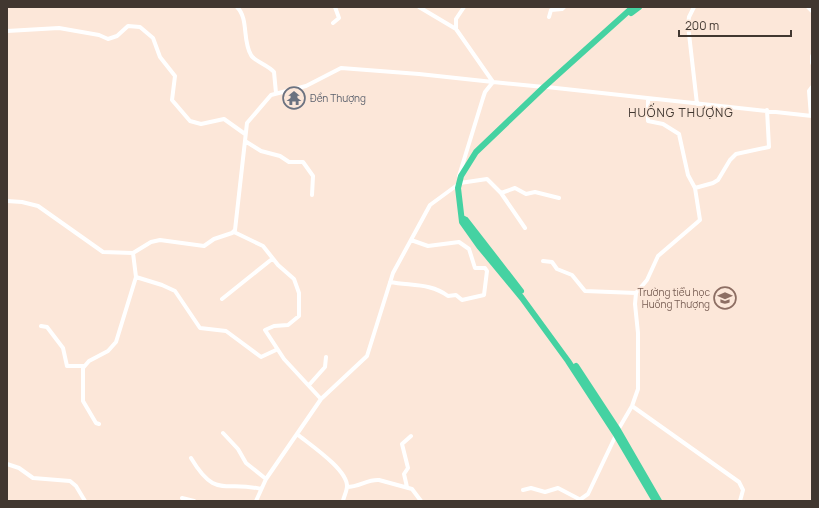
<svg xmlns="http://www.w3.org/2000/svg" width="819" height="508" font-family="Manrope,sans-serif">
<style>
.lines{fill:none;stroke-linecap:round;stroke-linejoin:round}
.minor{stroke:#fff;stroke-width:4}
.highway{stroke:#45d2a2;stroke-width:6}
.labels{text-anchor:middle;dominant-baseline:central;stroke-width:3;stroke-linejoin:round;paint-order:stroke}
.worship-label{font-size:10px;fill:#5b616d;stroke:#fce7d9;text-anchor:start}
.education-label{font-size:10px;fill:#785e54;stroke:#fce7d9;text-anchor:end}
.quarter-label{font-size:12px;letter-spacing:1px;fill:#413730;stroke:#fce7d9}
</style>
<rect width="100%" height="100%" fill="#fce7d9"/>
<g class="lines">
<path class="minor" d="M 237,7 C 249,19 242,40 251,55 C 254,61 268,65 274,72 L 276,93
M 419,7 L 456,29 L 493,82
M 694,7 L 689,17 L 688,25 L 697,104
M 808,7 L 812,11
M 549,17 L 551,10 L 562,9 L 564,7
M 333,23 L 339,18 L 335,7
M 456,29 L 456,19 L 464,7
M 7,31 L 59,28 L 99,35 L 108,39 L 117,36 L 128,26 L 140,27 L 153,38 L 160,57 L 175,76 L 172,100 L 190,121 L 201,124 L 224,119 L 245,134
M 812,56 L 812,63
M 547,87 L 812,116
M 811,116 L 809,91 L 812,87
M 245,141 L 261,151 L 280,156 L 289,162 L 303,162 L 313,176 L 312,195
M 459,176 L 483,98 L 485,92 L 493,82 L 544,87
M 695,188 L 713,183 L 718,180 L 730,160 L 736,154 L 769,147 L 767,110
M 501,193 L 515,188 L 526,194 L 535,192 L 559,198
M 7,201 L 22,202 L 38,206 L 103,252 L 133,253 L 151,242 L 160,240 L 204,246 L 214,239 L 232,233 L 235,230 L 247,123 L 271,95 L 306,86 L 341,68 L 419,74 L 493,82
M 234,232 L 263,246 L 278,265 L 294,279 L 299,293 L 299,316 L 288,325 L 274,326 L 265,330 L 284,359 L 321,399
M 543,261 L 552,262 L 557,269 L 572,275 L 585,291 L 636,293
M 136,277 L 162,285 L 175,291 L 200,328 L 226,331 L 261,357 L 276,350
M 390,282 C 411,286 431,283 448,296 L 456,295 L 462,300 L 484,295 L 487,271 L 485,268 L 475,268 L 469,249 L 459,242 L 428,246 L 411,240
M 222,299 L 272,259
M 41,326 L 47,327 L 63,348 L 67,366 L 84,366
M 309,385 L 325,367 L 326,357
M 632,406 L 739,482 L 743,490 L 740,501
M 99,424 L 96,423 L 83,401 L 83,368 L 89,361 L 108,351 L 116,342 L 136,277 L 133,253
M 618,430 L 632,406 L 638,389 L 638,333 L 635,304 L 636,293 L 647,280 L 658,256 L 700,220 L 695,188 L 688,175 L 679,134 L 663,124 L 648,121 L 648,99
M 223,433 L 238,449 L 246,463 L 266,479
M 297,434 C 309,444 347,469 347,486 C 347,491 344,496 343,501
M 191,458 C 216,500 225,480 261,489
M 7,464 L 19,468 L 33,478 L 70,481 L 76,486 L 85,501
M 347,487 C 359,487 368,479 379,480 L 412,489 L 421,501
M 407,487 L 404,474 L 408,468 L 402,444 L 411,436
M 523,490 L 531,488 L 545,492 L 558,488 L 579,499
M 182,498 L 194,501
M 256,501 L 266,479 L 321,399 L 367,356 L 393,273 L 430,205 L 460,183 L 487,179 L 501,193 L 525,228
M 578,501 L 588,494 L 616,435"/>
<path class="highway" d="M 633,7 L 544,87 L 476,152 L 461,176 L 458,188 L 462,222 L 479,246 L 522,298 L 568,361 L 615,433 L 655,501
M 631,13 L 639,7
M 462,218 L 466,220 L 521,291
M 576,366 L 618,430 L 659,501"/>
</g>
<defs>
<g id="temple-ring" transform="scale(1.15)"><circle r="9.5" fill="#fce7d9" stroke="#6b7280" stroke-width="1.5"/><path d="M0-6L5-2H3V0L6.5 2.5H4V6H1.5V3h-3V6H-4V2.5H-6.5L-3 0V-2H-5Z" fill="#6b7280"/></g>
<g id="school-ring" transform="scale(1.15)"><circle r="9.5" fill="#fce7d9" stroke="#8d6e63" stroke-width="1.5"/><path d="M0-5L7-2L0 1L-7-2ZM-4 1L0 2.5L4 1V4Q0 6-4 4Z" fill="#8d6e63"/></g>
</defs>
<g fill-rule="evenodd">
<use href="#temple-ring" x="294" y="98"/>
<use href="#school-ring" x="725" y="298"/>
</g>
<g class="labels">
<g class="worship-label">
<text x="310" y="98">Đền Thượng</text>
</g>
<g class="education-label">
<text x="710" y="292">Trường tiểu học<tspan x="710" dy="12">Huống Thượng</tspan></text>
</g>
<g class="quarter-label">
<text x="681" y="112">HUỐNG THƯỢNG</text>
</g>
</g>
<rect width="819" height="508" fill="none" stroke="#413730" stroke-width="16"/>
<path d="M679 30v6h112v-6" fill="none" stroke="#413730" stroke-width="2"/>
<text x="685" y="30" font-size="12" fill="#413730" stroke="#fce7d9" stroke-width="3" paint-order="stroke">200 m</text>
</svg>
